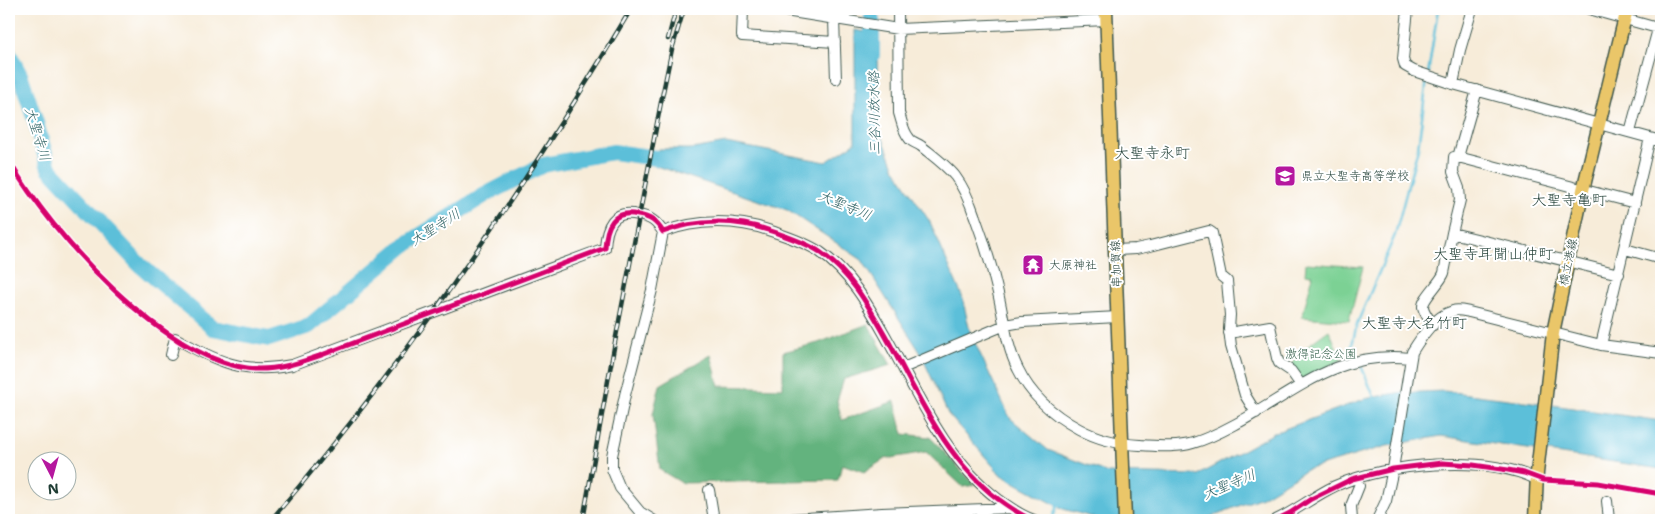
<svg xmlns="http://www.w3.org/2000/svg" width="1670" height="529" font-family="'Shantell Sans','Klee One',sans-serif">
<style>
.green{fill:#7bd194;stroke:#4d8764}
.forest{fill:#64b37e;stroke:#427859}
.water{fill:#5bbfd9;stroke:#3d7e86}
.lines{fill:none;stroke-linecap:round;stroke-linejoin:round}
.stream{stroke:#5bbfd9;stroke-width:2.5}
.river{stroke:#5bbfd9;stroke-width:16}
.minor-casing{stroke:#3f574d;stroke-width:12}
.major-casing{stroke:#3f574d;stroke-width:15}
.minor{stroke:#fff;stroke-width:10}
.major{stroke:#eac669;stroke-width:12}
.rail-casing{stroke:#1f3d34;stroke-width:4.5}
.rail{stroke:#fff;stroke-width:2.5;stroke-dasharray:8;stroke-linecap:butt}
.cycleway-casing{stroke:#fff;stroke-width:8}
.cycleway{stroke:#d6006c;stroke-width:5}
.labels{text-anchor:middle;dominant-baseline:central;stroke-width:4;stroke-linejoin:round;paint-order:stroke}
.poi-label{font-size:12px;fill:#1f3d34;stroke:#fff;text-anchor:start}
.street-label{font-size:12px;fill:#1f3d34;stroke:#fff}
.park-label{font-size:12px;fill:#36624c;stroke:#fff}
.water-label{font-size:14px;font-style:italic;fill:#316466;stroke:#fff}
.quarter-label{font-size:15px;fill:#1f3d34;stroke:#fff}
</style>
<rect width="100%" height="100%" fill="#fff"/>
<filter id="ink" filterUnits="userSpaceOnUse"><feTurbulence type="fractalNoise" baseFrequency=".02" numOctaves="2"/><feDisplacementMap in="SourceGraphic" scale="10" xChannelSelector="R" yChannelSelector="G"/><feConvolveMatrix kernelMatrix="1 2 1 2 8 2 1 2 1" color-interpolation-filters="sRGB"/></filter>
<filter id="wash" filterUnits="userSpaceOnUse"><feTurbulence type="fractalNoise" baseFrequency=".0096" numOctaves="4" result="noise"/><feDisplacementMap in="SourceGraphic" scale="20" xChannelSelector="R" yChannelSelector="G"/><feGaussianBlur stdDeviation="1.12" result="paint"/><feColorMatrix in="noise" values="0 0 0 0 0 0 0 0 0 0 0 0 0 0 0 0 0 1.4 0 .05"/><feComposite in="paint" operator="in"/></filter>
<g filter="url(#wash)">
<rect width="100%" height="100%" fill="#f7ecd9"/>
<path class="green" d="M 1306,263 L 1363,267 L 1349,321 L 1302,317 L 1313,275 L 1305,274 Z
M 1329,330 L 1342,360 L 1301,380 C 1298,376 1293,371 1292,366 C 1290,357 1322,335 1329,330 Z"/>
<path class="forest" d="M 868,324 L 891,365 L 844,379 L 837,401 L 842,420 L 895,401 L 903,434 L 930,437 L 975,485 L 963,487 L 926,452 L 885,459 L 864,472 L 842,464 L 838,480 L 682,483 L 660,470 L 653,414 L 660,385 L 711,355 L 719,386 L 783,388 L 783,352 L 818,343 Z"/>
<path class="water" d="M 855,30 L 877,34 L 878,126 L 895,169 L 930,222 L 962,296 L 970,332 L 1010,418 L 1048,450 L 1108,473 L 1198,475 L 1274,433 L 1364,399 L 1397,393 L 1444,391 L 1532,402 L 1661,421 L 1661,469 L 1441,436 L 1387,446 L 1306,470 L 1262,497 L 1202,520 L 1103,520 L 1063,509 L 1001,475 L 948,414 L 920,352 L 862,260 L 787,210 L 656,166 L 659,149 L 693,149 L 726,143 L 826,162 L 855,143 Z"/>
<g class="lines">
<path class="stream" d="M 1428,74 L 1438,9
M 1355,353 L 1352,345 L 1357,324 L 1395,235 L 1418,148 L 1427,79
M 1362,368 L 1375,399
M 1053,517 L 1058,504"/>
<path class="river" d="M 9,54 L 21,77 L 36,123 L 49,168 L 140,265 L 213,328 L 269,339 L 309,326 L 405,245 L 485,195 L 543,165 L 613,152 L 678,161
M 872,55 L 872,9"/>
</g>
</g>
<g filter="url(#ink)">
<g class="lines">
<g class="minor-casing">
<path id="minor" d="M 743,9 L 742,36 L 835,42
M 773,9 L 898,29 L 1107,20
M 842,9 L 842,20
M 898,9 L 899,113 C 902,122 903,131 909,138 C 911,142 917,143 921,146 C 932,155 946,165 955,176 C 964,188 970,202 975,217 C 984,241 992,267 998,293 C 1004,318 1006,346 1018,369 C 1031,396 1053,415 1079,429 C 1099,440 1118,444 1140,445 C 1158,446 1176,448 1193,443 C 1207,439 1221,432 1234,425 C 1294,393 1337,350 1410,358
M 1408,9 L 1403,59 L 1405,66 L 1414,71 L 1453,84 L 1661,141
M 1589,9 L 1661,29
M 834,19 L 836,79
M 1453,84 L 1460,50 L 1472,9
M 1630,132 L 1661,18
M 1458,157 L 1635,203
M 663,232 C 697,219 736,219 771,231 C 788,237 805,242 820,252 C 850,273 867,303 885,335 C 917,392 944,458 998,499 C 1009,507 1021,516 1034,520
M 1452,233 L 1619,274
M 1625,249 L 1661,259
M 1116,250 L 1136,249 L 1150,246 L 1209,231 L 1212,233 L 1221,276 L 1227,281 L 1230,315 L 1229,329 L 1231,346 L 1245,395 L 1256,413
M 1433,325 C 1430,320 1424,313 1423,307 C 1422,299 1441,282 1444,273 L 1452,233 L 1460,200 L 1459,188 L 1453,172 L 1454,157 L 1458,157 L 1477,90
M 1229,333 L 1270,326 L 1277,358 L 1279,363 L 1291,371 L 1301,385
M 1601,345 L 1650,138
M 171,355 L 175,338 C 217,361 243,375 292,365 L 605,248 C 606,226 613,209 638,215 C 650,217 656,221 663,232 L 652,290 L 625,395 L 612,456 L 612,469 L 620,488 L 640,512 L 653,520
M 903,368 L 1005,325 L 1022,322 L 1118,317
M 709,490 L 714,520
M 1607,501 L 1609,520
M 775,520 L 882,513 L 1011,508
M 1276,520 C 1297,510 1314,496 1335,486 C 1387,463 1485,454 1536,479
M 1352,520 L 1351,506 L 1359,486
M 1377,520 L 1386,501 L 1393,469 L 1412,352 C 1422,336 1435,316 1453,311 C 1458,309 1464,311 1469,312 L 1601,345 L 1661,353"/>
</g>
<g class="major-casing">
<path id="major" d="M 1106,9 L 1125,520
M 1535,520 L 1537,473 L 1553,333 L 1583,190 L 1627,9"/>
</g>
<use href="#minor" class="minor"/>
<use href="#major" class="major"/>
<g class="rail-casing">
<path id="rail" d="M 668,39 L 676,9
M 271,520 C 407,361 524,189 631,9
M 583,520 L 615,342 L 662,97 L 672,49 L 684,9"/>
</g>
<use href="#rail" class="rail"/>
<g class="cycleway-casing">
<path id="cycleway" d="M 9,161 C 53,235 164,362 255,369 C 278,370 298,363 319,356 L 605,248 C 606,226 613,209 638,215 C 650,217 656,221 663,232 C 697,219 736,219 771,231 C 788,237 805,242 820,252 C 850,273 867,303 885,335 C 917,392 944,458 998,499 C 1009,507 1021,516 1034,520
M 1276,520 L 1290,513 L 1311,499 L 1352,479 L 1393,469 L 1442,463 L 1473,465 L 1508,470 L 1524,473 L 1543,480 L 1598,483 L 1661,494"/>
</g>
<use href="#cycleway" class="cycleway"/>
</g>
</g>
<defs>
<g id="school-square" transform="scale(1.125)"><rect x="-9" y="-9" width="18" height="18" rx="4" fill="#b5179e" stroke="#fff"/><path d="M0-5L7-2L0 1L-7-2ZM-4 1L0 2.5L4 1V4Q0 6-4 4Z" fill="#fff"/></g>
<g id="temple-square" transform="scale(1.125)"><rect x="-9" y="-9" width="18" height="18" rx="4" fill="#b5179e" stroke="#fff"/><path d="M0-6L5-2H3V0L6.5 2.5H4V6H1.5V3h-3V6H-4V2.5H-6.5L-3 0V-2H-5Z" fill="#fff"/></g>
</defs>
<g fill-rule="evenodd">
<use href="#school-square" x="1285" y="176"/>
<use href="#temple-square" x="1033" y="265"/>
</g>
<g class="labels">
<g class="poi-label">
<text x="1301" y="176">県立大聖寺高等学校</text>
<text x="1049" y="265">大原神社</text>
</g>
<g class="street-label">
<text transform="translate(1568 262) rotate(-78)">橋立港線</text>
<text transform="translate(1116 264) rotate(-92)">串加賀線</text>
</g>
<g class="park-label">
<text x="1321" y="354">激得記念公園</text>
</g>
<g class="water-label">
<text transform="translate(874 113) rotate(-91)">三谷川放水路</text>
<text transform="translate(38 134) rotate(73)">大聖寺川</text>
<text transform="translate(845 205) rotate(23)">大聖寺川</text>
<text transform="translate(435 227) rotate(-32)">大聖寺川</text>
<text transform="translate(1229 484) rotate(-23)">大聖寺川</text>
</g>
<g class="quarter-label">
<text x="1152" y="153">大聖寺永町</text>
<text x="1569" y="200">大聖寺亀町</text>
<text x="1493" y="254">大聖寺耳聞山仲町</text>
<text x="1414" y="323">大聖寺大名竹町</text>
</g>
</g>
<rect width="1670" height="529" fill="none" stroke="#fff" stroke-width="30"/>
<g transform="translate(52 476) rotate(174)"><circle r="24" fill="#ffffff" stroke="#a5b1ae"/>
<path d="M0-4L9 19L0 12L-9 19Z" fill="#b5179e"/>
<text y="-8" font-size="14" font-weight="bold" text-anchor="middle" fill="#1f3d34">N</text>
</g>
</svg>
